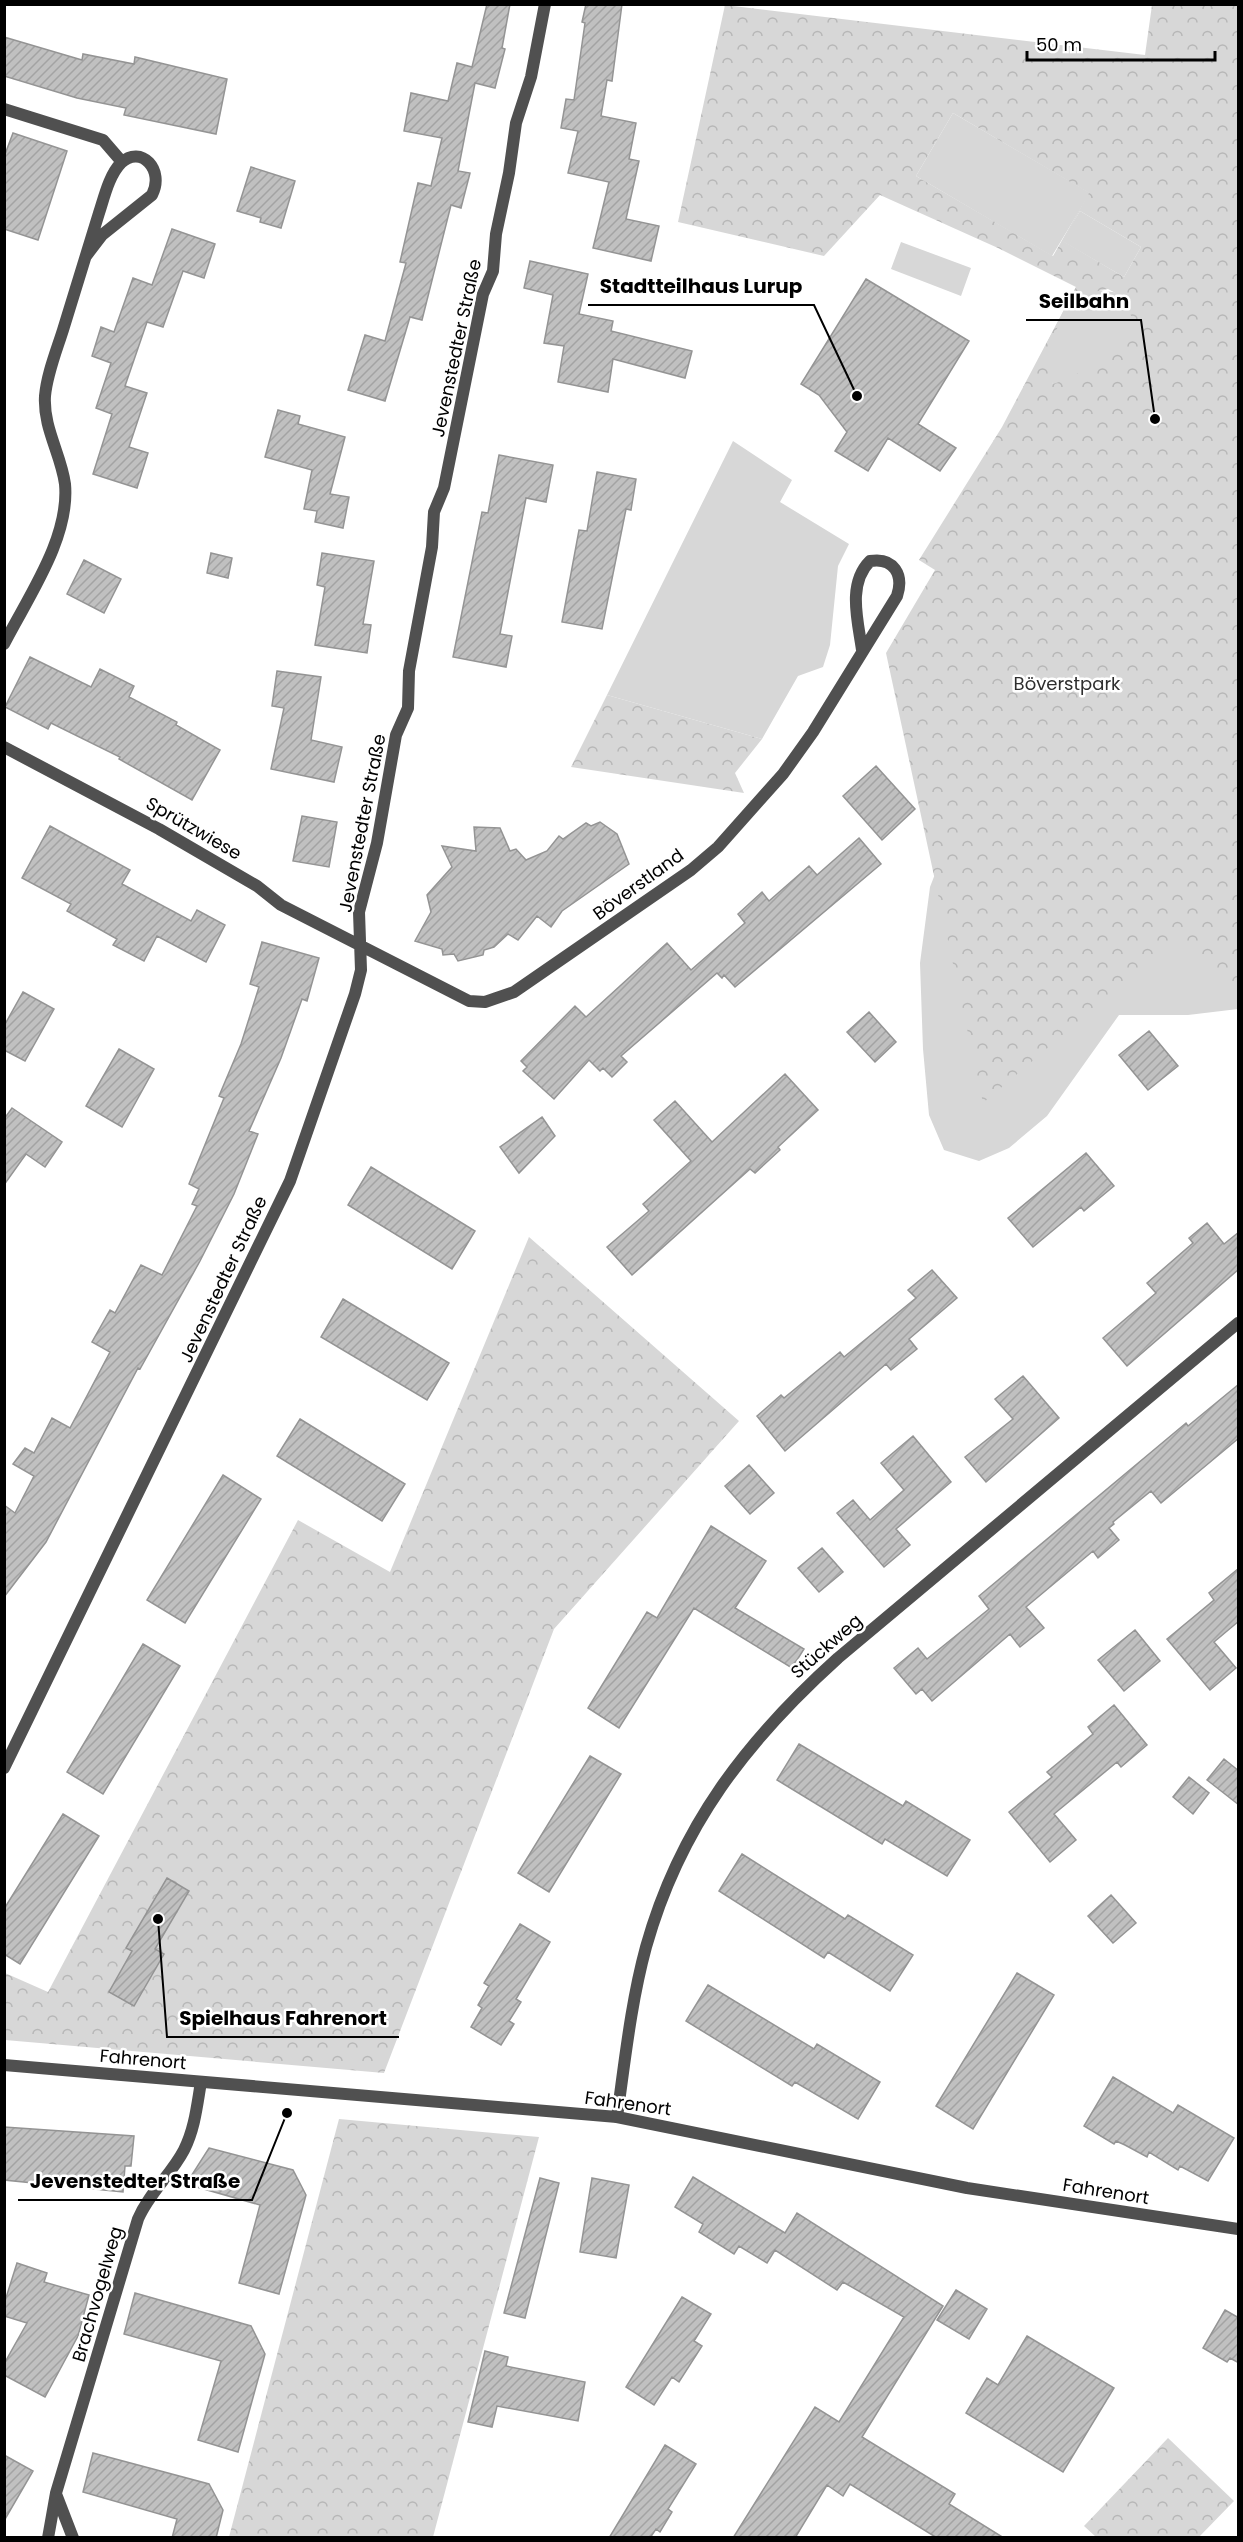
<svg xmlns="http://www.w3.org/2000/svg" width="1243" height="2542" font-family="Poppins,sans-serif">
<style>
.green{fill:#d7d7d7}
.forest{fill:url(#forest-crowns);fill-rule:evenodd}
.building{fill:url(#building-hatch);stroke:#949494;stroke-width:1.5}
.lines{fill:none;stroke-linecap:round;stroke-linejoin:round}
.minor{stroke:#505050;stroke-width:12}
.tertiary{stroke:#505050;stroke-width:12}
.labels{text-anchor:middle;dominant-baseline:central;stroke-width:5;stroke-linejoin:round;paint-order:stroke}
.street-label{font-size:18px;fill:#000;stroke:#fff}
.park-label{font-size:18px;fill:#2e2e2e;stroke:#fff}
.leader{fill:none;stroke:#000;stroke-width:2}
.callout-dot{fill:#000;stroke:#fff;stroke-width:2}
.callout-label{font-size:20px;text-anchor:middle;font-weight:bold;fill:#000;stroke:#fff;stroke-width:5;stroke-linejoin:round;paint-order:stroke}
</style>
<defs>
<pattern id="forest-crowns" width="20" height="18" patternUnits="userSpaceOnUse" patternTransform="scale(1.5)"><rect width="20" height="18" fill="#d7d7d7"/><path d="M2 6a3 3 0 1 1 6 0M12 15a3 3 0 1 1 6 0" fill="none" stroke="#b7b7b7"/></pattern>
<pattern id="building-hatch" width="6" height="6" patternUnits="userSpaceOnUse" patternTransform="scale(1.5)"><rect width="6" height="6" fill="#c0c0c0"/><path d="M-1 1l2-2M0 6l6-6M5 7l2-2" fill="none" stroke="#a3a3a3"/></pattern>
</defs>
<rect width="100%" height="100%" fill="#fff"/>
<path class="green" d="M 953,113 L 1090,193 L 1052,256 L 916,176 Z
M 1080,211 L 1141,247 L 1124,277 L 1062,241 Z
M 901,242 L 971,268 L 961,296 L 891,269 Z
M 1076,287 L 1127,294 L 1148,327 L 1060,388 L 1053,384 L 1038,360 Z
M 733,441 L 792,480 L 780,502 L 849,544 L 838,566 L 830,645 L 823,667 L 798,676 L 762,739 L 607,695 Z
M 954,825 L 1145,918 L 1238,944 L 1238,1009 L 1188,1015 L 1119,1015 L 1047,1116 L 1009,1148 L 979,1161 L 944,1150 L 929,1115 L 923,1049 L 920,963 L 930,887 Z"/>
<path class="forest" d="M 725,5 L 1145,55 L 1152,5 L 1238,5 L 1238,997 L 1181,935 L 983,1103 L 886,653 L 935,570 L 919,560 L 1002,427 L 1076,287 L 998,248 L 880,195 L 824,256 L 678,222 ZM 953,113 L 1089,193 L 1053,256 L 916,176 ZM 1080,211 L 1141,247 L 1124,277 L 1063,241 ZM 1108,289 L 1123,297 L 1135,325 L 1132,334 L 1071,378 L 1053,384 L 1043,357 C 1059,325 1069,294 1108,289 Z
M 607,695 L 762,739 L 735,773 L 744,793 L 571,767 Z
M 529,1237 L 739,1421 L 554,1629 L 384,2073 L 5,2040 L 5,1973 L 48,1992 L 298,1520 L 390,1572 Z
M 339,2119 L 539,2137 L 433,2537 L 229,2537 Z
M 1168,2438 L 1234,2501 L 1199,2537 L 1096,2537 L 1084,2526 Z"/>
<path class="building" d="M 487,4 L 510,4 L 502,48 L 505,49 L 495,88 L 475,83 L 458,171 L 470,173 L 461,208 L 451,205 L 422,320 L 410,317 L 385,401 L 348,390 L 365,335 L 385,341 L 406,263 L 400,262 L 418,183 L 431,186 L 442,138 L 404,131 L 411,93 L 448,101 L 457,63 L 472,67 Z
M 586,4 L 622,4 L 612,81 L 607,80 L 601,116 L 636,123 L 629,159 L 639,161 L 626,219 L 659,226 L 651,261 L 593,248 L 609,182 L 568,173 L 578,131 L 561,128 L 566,99 L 574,100 L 585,23 L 582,22 Z
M 4,37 L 82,60 L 83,54 L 134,64 L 135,57 L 227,79 L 216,134 L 124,115 L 126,108 L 77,98 L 4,76 Z
M 13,133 L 67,151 L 38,240 L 4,229 L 4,157 Z
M 251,167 L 295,181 L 281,228 L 260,222 L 261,218 L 237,211 Z
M 172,229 L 215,244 L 204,278 L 183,271 L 163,327 L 147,322 L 125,386 L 147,393 L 129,447 L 148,453 L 137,488 L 93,474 L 112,414 L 96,408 L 111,363 L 92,356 L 101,327 L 114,332 L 133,278 L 152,285 Z
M 530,261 L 588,274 L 579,314 L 613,321 L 611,331 L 692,351 L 685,378 L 613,359 L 608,392 L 558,382 L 564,346 L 544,343 L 553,295 L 524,288 Z
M 866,279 L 969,341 L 918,424 L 956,448 L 940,471 L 888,438 L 868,471 L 835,451 L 847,432 L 819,395 L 801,384 Z
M 278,410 L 300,416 L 298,424 L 345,437 L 330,494 L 349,497 L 343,528 L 315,522 L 317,511 L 304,509 L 312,470 L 265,457 Z
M 499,455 L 553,465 L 546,502 L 526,498 L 500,634 L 512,636 L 506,667 L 453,657 L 482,512 L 488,513 Z
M 597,472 L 636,479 L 631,510 L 626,509 L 602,629 L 562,622 L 579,530 L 587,531 Z
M 211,553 L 232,558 L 228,578 L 207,573 Z
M 322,553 L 374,561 L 363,624 L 371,625 L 367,653 L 315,645 L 325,587 L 317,585 Z
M 84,560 L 121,579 L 104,613 L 67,594 Z
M 30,657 L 91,687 L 100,669 L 134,686 L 129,697 L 177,722 L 176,725 L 220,750 L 192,800 L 119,759 L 120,757 L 51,723 L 48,729 L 5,707 Z
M 277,671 L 321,677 L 311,740 L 342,747 L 334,782 L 271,769 L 284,708 L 272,706 Z
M 876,766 L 915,809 L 882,840 L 843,796 Z
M 302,816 L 337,822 L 329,867 L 293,861 Z
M 600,822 L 617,834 L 629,864 L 562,911 L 551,927 L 537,916 L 518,940 L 508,934 L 494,947 L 484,950 L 483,955 L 458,961 L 454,954 L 443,955 L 442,949 L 415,941 L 431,912 L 427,895 L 452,867 L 442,846 L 476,851 L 474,827 L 500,828 L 510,851 L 516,849 L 526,860 L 547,851 L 559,836 L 563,839 L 586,823 L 591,826 Z
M 50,826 L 130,870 L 122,884 L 191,921 L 197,910 L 225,925 L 206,962 L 157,936 L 144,961 L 113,945 L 117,939 L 67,911 L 71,904 L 22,878 Z
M 859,838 L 881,864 L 735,987 L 724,975 L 722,978 L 717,973 L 621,1056 L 627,1062 L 612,1077 L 603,1068 L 600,1071 L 589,1060 L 554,1099 L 523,1071 L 527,1067 L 521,1061 L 575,1006 L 586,1017 L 667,943 L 691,970 L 745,923 L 738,914 L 762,892 L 769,901 L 809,866 L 817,875 Z
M 262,942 L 319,958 L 307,1001 L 302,999 L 281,1058 L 249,1131 L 258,1134 L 234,1194 L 200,1261 L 140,1369 L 138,1368 L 46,1542 L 4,1597 L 4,1505 L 15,1513 L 34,1476 L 13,1464 L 25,1448 L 34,1453 L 52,1418 L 70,1428 L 110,1352 L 92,1342 L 110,1310 L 115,1313 L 141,1265 L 162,1275 L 197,1206 L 192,1204 L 199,1189 L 189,1184 L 224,1098 L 219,1096 L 241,1044 L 259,987 L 250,984 Z
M 23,992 L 54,1009 L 25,1061 L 4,1050 L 4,1026 Z
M 869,1012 L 896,1042 L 875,1062 L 847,1032 Z
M 1149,1031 L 1178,1066 L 1148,1090 L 1119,1055 Z
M 119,1049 L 154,1069 L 122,1127 L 86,1106 Z
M 785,1074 L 818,1110 L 778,1147 L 780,1150 L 755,1173 L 750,1169 L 632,1275 L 607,1247 L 649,1211 L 643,1204 L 691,1161 L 654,1120 L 675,1101 L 712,1142 Z
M 12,1108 L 62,1142 L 45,1167 L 26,1154 L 4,1185 L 4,1119 Z
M 542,1117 L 555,1136 L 519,1173 L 500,1147 Z
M 1086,1153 L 1114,1186 L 1084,1211 L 1081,1207 L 1033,1247 L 1008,1218 Z
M 371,1167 L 475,1231 L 452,1269 L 348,1205 Z
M 1207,1223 L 1224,1244 L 1239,1232 L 1239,1269 L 1127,1366 L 1103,1338 L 1156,1293 L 1147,1283 L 1193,1243 L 1189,1238 Z
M 932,1270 L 957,1298 L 909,1339 L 917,1349 L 891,1370 L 886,1364 L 785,1451 L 757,1416 L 781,1395 L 784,1398 L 840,1352 L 844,1357 L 916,1298 L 908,1290 Z
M 343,1299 L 449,1363 L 427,1400 L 321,1337 Z
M 1023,1376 L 1059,1418 L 986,1482 L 965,1457 L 1013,1419 L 995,1399 Z
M 1239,1384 L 1239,1438 L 1161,1503 L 1151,1491 L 1113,1522 L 1114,1524 L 1109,1528 L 1119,1540 L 1098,1558 L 1093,1551 L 1026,1607 L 1044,1628 L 1020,1647 L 1010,1634 L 932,1701 L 922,1689 L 916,1694 L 894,1668 L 918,1648 L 927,1659 L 989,1609 L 979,1596 L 1186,1423 L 1188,1426 Z
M 300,1419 L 405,1484 L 382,1521 L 277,1456 Z
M 913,1436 L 951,1482 L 896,1529 L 910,1545 L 884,1567 L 837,1513 L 853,1500 L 870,1520 L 904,1490 L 881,1463 Z
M 749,1465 L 774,1493 L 750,1514 L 725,1486 Z
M 223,1475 L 261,1499 L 185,1623 L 147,1600 Z
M 711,1526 L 766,1561 L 735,1608 L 804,1649 L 792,1668 L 694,1608 L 619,1728 L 588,1708 L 647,1612 L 657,1618 Z
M 822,1548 L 843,1572 L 819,1592 L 798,1568 Z
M 1239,1568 L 1239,1621 L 1214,1642 L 1236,1668 L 1210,1690 L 1167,1639 L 1214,1600 L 1209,1593 Z
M 1135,1630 L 1160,1661 L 1124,1691 L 1098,1660 Z
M 143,1644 L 180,1666 L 103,1794 L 67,1772 Z
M 1114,1705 L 1147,1745 L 1121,1767 L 1117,1762 L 1054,1814 L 1076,1840 L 1050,1862 L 1009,1812 L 1052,1777 L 1047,1772 L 1093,1734 L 1088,1727 Z
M 799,1744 L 903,1806 L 906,1801 L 970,1840 L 947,1876 L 885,1839 L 882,1844 L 777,1780 Z
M 590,1756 L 621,1774 L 549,1892 L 518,1873 Z
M 1224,1759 L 1239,1771 L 1239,1805 L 1207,1780 Z
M 1189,1777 L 1209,1793 L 1193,1814 L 1173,1797 Z
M 63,1814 L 99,1836 L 20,1964 L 4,1954 L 4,1909 Z
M 742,1854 L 845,1919 L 848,1915 L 913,1955 L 890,1991 L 828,1952 L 824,1958 L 719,1891 Z
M 167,1878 L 189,1891 L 155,1949 L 164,1954 L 134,2006 L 109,1992 L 132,1951 L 126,1948 Z
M 1111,1895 L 1136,1923 L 1113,1943 L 1088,1916 Z
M 520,1924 L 550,1942 L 516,1999 L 521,2002 L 509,2021 L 514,2024 L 501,2045 L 471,2027 L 482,2008 L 478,2005 L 489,1986 L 484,1983 Z
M 1017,1973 L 1054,1995 L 973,2129 L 936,2106 Z
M 708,1985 L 814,2049 L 817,2044 L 880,2082 L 858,2119 L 795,2082 L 792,2086 L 686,2021 Z
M 1113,2077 L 1173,2113 L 1178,2105 L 1234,2138 L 1208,2181 L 1180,2166 L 1178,2170 L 1149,2152 L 1147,2157 L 1125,2145 L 1116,2141 L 1114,2144 L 1084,2126 Z
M 4,2127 L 134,2136 L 131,2166 L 125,2166 L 123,2192 L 4,2180 Z
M 209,2148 L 293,2170 L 306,2195 L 279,2294 L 239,2283 L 260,2205 L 186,2184 Z
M 693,2177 L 785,2233 L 797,2213 L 943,2306 L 862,2437 L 955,2494 L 949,2504 L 1004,2538 L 937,2538 L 850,2484 L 843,2496 L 827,2485 L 795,2538 L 733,2538 L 815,2407 L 839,2422 L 904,2317 L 843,2282 L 837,2290 L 775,2250 L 767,2263 L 739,2246 L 734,2254 L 699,2232 L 703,2224 L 675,2207 Z
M 540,2178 L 559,2183 L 525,2318 L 504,2313 Z
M 592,2178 L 629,2185 L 616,2258 L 580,2252 Z
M 17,2263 L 47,2273 L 44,2282 L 89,2295 L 78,2336 L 45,2397 L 4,2375 L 4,2364 L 27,2323 L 4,2316 L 4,2304 Z
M 956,2290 L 987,2309 L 969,2339 L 937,2320 Z
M 135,2293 L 251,2326 L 265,2354 L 238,2452 L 198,2440 L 221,2361 L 124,2334 Z
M 682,2297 L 711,2314 L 694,2341 L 702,2346 L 679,2382 L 672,2377 L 654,2405 L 626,2387 Z
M 1225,2310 L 1239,2318 L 1239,2363 L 1230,2358 L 1227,2362 L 1203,2348 Z
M 1027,2336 L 1114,2388 L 1063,2472 L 966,2413 L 987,2378 L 998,2385 Z
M 485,2351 L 508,2357 L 506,2366 L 585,2382 L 578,2421 L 497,2406 L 492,2427 L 468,2422 Z
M 665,2445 L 696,2464 L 668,2509 L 672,2512 L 660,2532 L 656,2529 L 650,2538 L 609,2538 Z
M 93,2453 L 209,2484 L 223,2510 L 216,2538 L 172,2538 L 177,2519 L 83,2492 Z
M 4,2455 L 33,2471 L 4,2521 Z"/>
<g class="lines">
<path class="minor" d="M 4,109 L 103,140 L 122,162
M 4,644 C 28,597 70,538 65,484 C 61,454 43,428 45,396 C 47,374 56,352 63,330 C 75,291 87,252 99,213 C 104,198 109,175 121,163 C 141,144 165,170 152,195 L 102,235 L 86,256
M 4,747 L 159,829 L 257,886 L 281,905 L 469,1001 L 485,1002 L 514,992 L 691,870 L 718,847 L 783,774 L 813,732 L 897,596 C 904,575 894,557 870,561 C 847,584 858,621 862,650
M 4,1768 L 290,1181 L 355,994 L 361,970 L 359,912 L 377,843 L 396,735 L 408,708 L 409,671 L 432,547 L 434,512 L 444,488 L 483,294 L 493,271 L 496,234 L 509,173 L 516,123 L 531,77 L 545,4
M 617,2117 C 625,2060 631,2002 646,1947 C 680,1826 747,1740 838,1658 L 1238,1323
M 56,2494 L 73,2538
M 48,2538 L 56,2493 L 138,2219 C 149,2193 171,2175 184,2150 C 195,2128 197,2105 201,2082"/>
<path class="tertiary" d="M 4,2065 L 617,2117 L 967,2188 L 1238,2229"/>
</g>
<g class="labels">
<g class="street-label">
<text transform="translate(456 348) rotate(-78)">Jevenstedter Straße</text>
<text transform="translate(362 823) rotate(-79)">Jevenstedter Straße</text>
<text transform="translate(194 828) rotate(30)">Sprützwiese</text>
<text transform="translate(638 884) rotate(-36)">Böverstland</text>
<text transform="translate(223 1279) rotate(-65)">Jevenstedter Straße</text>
<text transform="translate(826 1646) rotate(-41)">Stückweg</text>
<text transform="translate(143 2059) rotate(5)">Fahrenort</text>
<text transform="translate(628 2103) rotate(8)">Fahrenort</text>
<text transform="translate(1106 2191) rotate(9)">Fahrenort</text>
<text transform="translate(97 2294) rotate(-74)">Brachvogelweg</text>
</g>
<g class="park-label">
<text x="1067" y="683">Böverstpark</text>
</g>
</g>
<path class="leader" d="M857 396L814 305H588M1155 419L1141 320H1026M158 1919L167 2037H399M287 2113L252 2200H18"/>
<g class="callout-dot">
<circle cx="857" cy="396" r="6"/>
<circle cx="1155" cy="419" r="6"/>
<circle cx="158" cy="1919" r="6"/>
<circle cx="287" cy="2113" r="6"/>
</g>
<g class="callout-label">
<text x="701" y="293">Stadtteilhaus Lurup</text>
<text x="1084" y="308">Seilbahn</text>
<text x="283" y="2025">Spielhaus Fahrenort</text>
<text x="135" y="2188">Jevenstedter Straße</text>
</g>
<rect width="1243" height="2542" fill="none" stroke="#000000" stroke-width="12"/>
<path d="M1027 51v9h188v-9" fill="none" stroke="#000000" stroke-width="3"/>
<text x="1036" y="51" font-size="18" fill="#000000" stroke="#ffffff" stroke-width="4.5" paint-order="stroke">50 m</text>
</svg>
